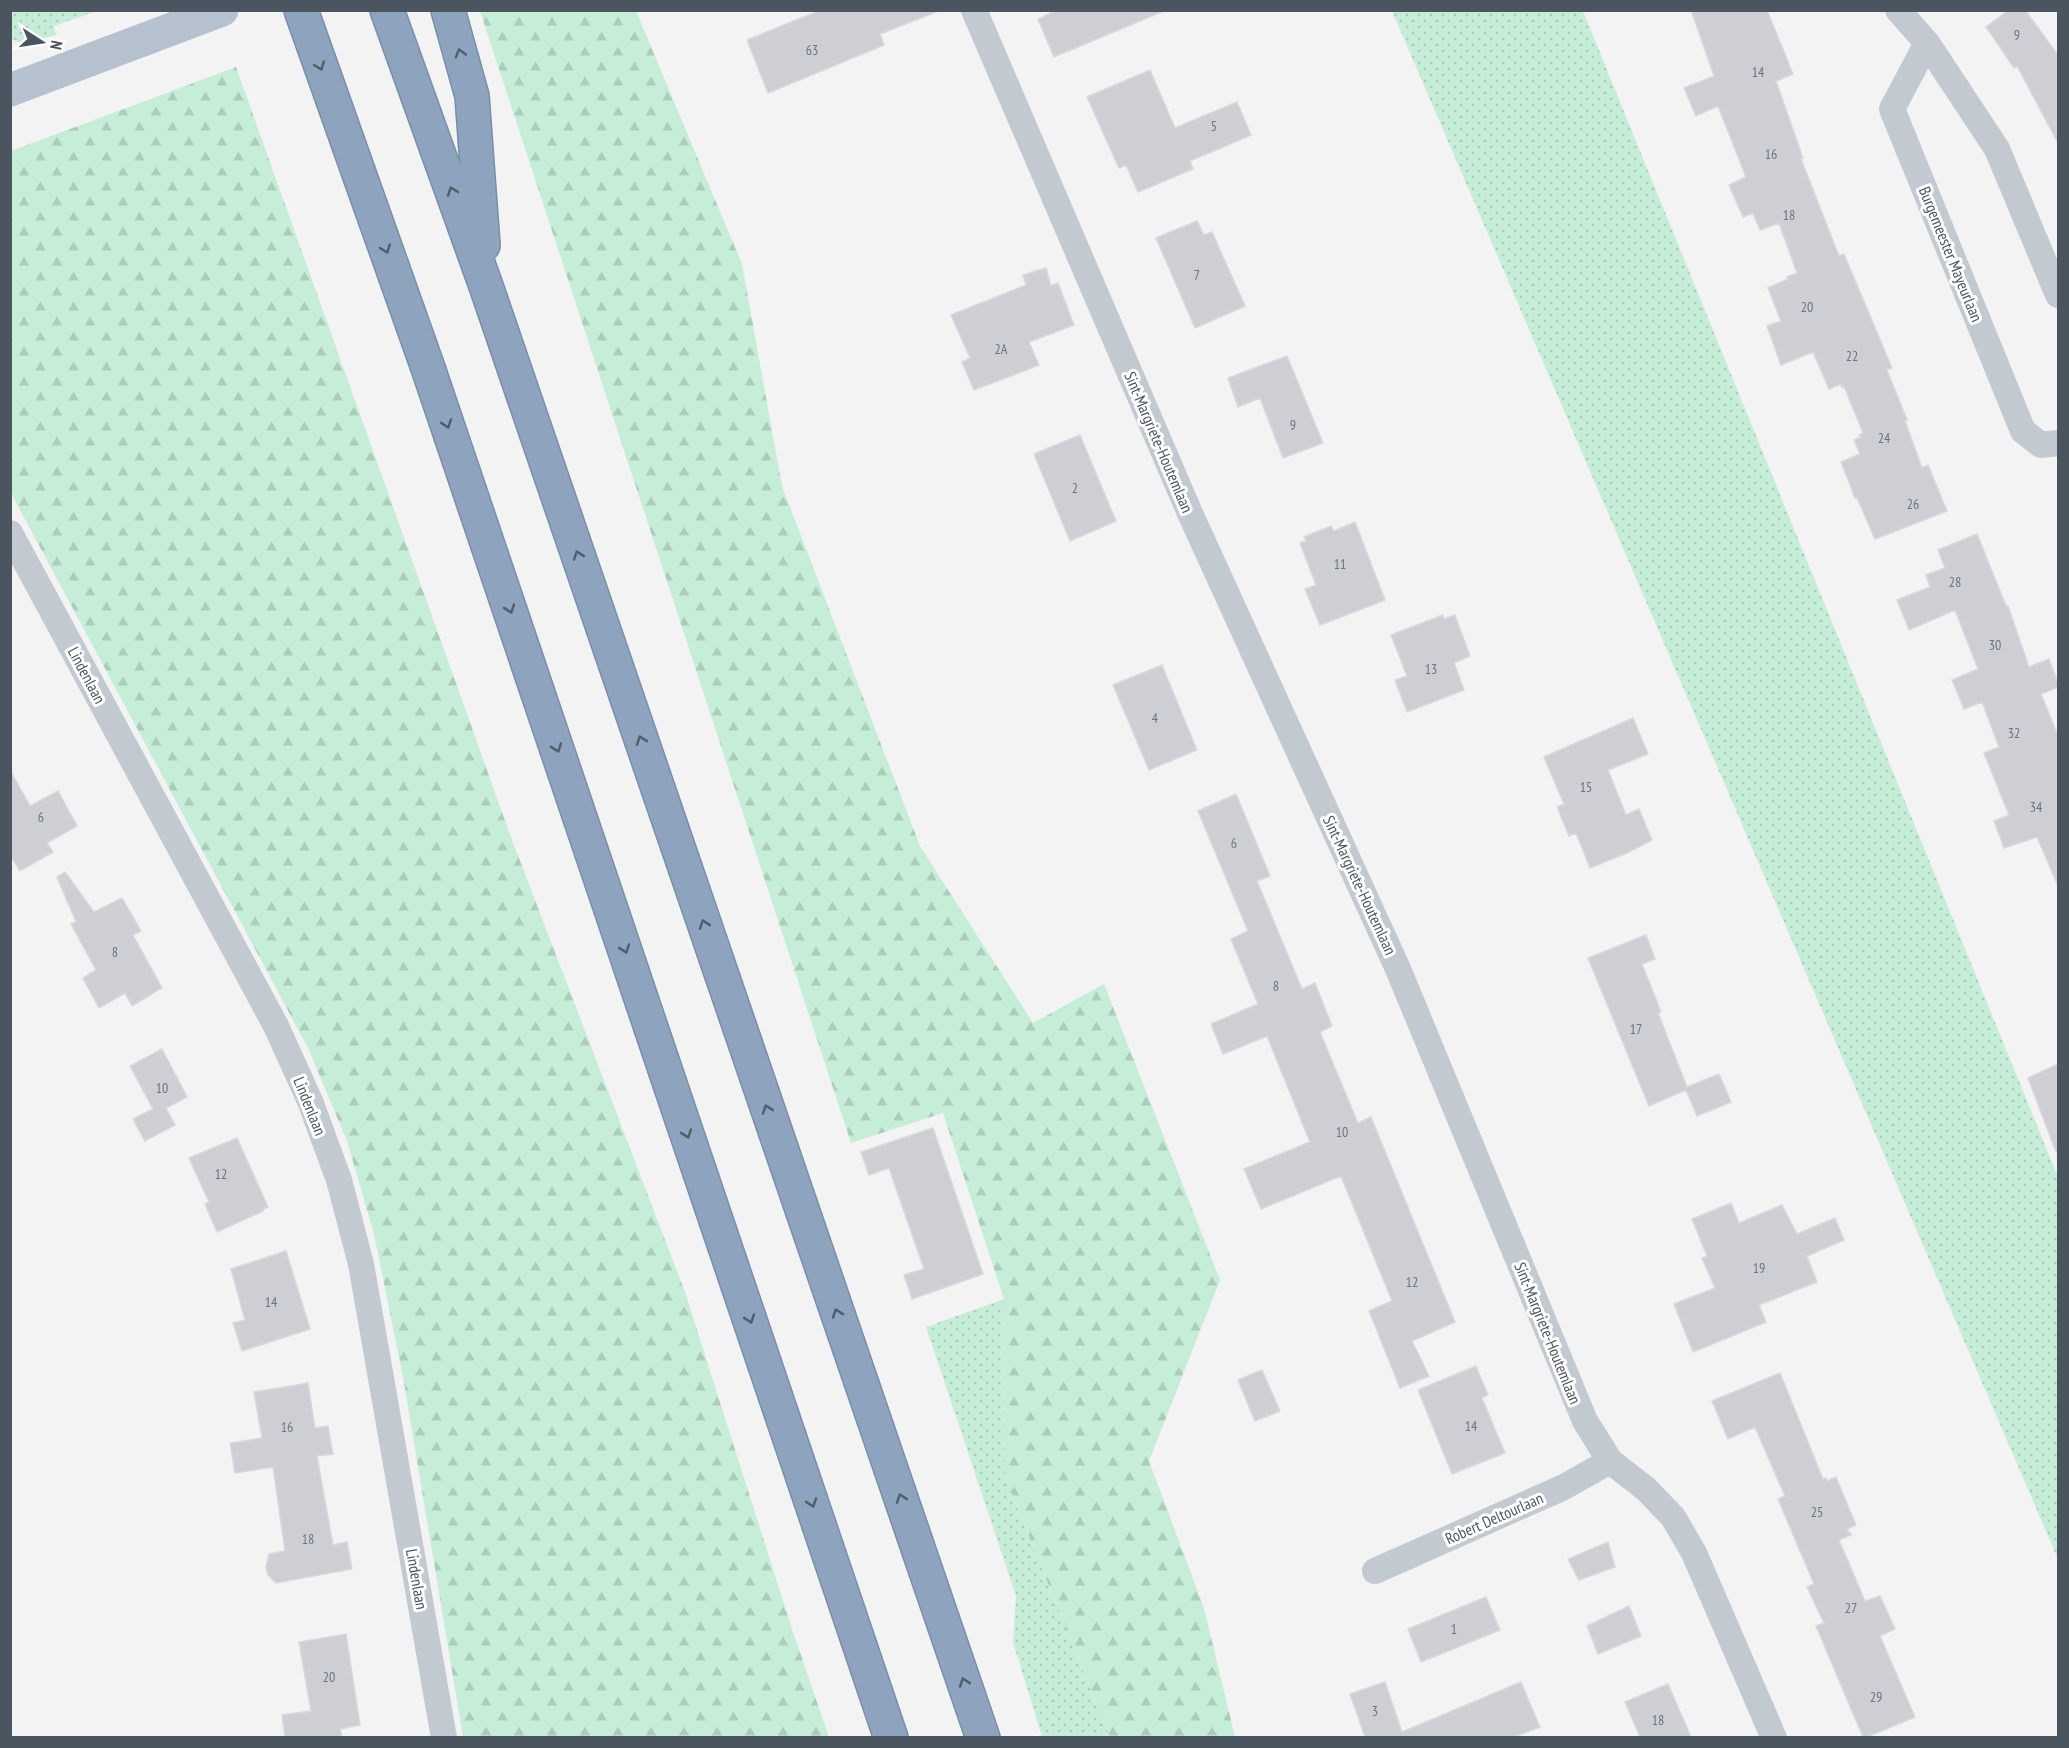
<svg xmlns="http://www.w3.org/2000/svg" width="2069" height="1748" font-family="'PT Sans Narrow',sans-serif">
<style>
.green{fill:url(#green-dots)}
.forest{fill:url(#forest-firs)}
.building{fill:#cdcfd4;stroke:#d7d9dd;stroke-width:1.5}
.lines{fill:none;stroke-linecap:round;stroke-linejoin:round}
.highway-casing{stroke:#798ea9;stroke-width:36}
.street{stroke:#c2c9d0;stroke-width:26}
.primary{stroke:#b5c1ce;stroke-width:33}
.highway{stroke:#8ea3bd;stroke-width:33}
.oneway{stroke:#525d68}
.labels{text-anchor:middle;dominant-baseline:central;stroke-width:6;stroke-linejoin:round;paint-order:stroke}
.number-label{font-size:14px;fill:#6c747c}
.street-label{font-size:16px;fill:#4b555f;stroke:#fff}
</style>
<defs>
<pattern id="green-dots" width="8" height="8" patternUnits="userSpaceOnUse" patternTransform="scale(1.5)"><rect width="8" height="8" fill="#c6edd7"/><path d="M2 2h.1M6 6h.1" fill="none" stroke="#accdbb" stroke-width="1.8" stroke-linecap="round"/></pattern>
<pattern id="forest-firs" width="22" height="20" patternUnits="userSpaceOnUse" patternTransform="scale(1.5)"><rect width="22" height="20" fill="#c6edd7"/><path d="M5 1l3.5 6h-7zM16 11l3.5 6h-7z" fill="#accdbb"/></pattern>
</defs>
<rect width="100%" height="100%" fill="#f4f3f3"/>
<path class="green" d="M 11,10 L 97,10 L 97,11 L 54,26 L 56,35 L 24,44 L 11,39 Z
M 1392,11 L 1583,11 L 2058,1177 L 2058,1559 Z
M 1004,1299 L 1005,1477 L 1110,1737 L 1042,1737 L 1013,1642 L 1016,1596 L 926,1327 Z"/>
<path class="forest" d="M 480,11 L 636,11 L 742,264 L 782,486 L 920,846 L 1033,1023 L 1104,984 L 1220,1280 L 1149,1461 L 1204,1608 L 1235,1737 L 1110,1737 L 1005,1477 L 1004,1299 L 943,1113 L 851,1143 Z
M 236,67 L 512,840 L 685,1292 L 792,1629 L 829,1737 L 463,1737 L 403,1377 L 374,1234 L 347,1141 L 308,1048 L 11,493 L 11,151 Z"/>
<path class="building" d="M 821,10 L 936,10 L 936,12 L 880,34 L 884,45 L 768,93 L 747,40 Z
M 1057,10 L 1164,10 L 1164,11 L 1054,57 L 1038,19 Z
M 1691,10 L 1767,10 L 1793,74 L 1776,81 L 1803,158 L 1801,159 L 1839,256 L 1844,254 L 1892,368 L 1887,370 L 1907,420 L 1905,421 L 1922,468 L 1928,465 L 1947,511 L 1875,539 L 1857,498 L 1855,498 L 1841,462 L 1860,454 L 1854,440 L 1861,437 L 1859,435 L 1863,433 L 1844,386 L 1842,387 L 1841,384 L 1829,389 L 1813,352 L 1781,365 L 1767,326 L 1781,321 L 1768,288 L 1788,279 L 1787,277 L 1797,273 L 1779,223 L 1760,230 L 1753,213 L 1743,217 L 1729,185 L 1746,177 L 1718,106 L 1696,116 L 1684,88 L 1714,76 Z
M 2009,10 L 2025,10 L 2058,55 L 2058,143 L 2017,66 L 2014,68 L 1986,27 Z
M 1150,70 L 1175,128 L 1237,102 L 1251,135 L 1190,161 L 1193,169 L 1138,192 L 1126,165 L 1119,168 L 1087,97 Z
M 1197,221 L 1204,235 L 1212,232 L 1245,306 L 1195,328 L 1156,238 Z
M 1046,268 L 1051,286 L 1058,283 L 1074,325 L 1029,342 L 1039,365 L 974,390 L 962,362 L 970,358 L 951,315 L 1026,285 L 1023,275 Z
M 1287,356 L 1323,443 L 1283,458 L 1260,398 L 1238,407 L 1228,378 Z
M 1080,435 L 1116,521 L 1070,541 L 1034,454 Z
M 1355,522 L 1385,600 L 1320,625 L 1305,589 L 1316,585 L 1300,543 L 1306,541 L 1304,537 L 1331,526 L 1334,531 Z
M 1977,534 L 2006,606 L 2008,606 L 2029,667 L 2049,659 L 2058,683 L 2058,687 L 2041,694 L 2058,736 L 2058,886 L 2037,837 L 2004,848 L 1994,821 L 2009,815 L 1984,753 L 1999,747 L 1982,702 L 1964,709 L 1952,680 L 1978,669 L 1955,610 L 1909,630 L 1897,600 L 1930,587 L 1926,575 L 1945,568 L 1938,550 Z
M 1443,615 L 1444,619 L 1455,615 L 1470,656 L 1454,663 L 1464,690 L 1407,712 L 1395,680 L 1407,676 L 1391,635 Z
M 1162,665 L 1197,750 L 1149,770 L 1113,685 Z
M 1633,718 L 1648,754 L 1608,770 L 1626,815 L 1639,809 L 1652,840 L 1627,853 L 1590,868 L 1576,833 L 1569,836 L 1557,807 L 1564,804 L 1544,757 Z
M 10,770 L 30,806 L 58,791 L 77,826 L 47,843 L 53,852 L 20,871 L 10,855 Z
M 1236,794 L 1270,876 L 1257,881 L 1302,989 L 1315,983 L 1326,1011 L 1332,1026 L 1320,1032 L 1358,1123 L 1371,1117 L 1455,1322 L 1412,1341 L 1429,1376 L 1400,1388 L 1369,1311 L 1392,1301 L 1341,1176 L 1261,1209 L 1244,1169 L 1310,1142 L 1267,1036 L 1223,1054 L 1211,1024 L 1258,1004 L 1231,939 L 1248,931 L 1198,811 Z
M 65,872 L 94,912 L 122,898 L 141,931 L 133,935 L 162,988 L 132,1006 L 125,993 L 99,1008 L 83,978 L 96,970 L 71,924 L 76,922 L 57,877 Z
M 1646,935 L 1655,959 L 1642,964 L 1661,1012 L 1658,1013 L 1687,1087 L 1719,1074 L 1731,1102 L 1697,1116 L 1686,1090 L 1649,1106 L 1588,958 Z
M 162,1049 L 187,1097 L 166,1108 L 175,1125 L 145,1141 L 133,1119 L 153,1109 L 130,1066 Z
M 2058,1064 L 2058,1152 L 2056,1152 L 2028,1078 Z
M 933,1128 L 983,1274 L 912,1299 L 904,1275 L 924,1269 L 889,1168 L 869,1175 L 861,1152 Z
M 237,1138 L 268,1207 L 262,1210 L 263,1211 L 217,1232 L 205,1204 L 209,1202 L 189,1158 Z
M 1731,1203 L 1739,1223 L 1782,1205 L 1797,1234 L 1835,1218 L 1844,1240 L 1807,1256 L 1817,1282 L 1759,1305 L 1766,1322 L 1693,1352 L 1674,1304 L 1715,1288 L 1702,1258 L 1707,1256 L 1692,1219 Z
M 286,1251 L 310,1329 L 242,1351 L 233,1323 L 245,1320 L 231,1269 Z
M 1476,1366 L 1488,1395 L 1482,1398 L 1505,1453 L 1452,1474 L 1418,1390 Z
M 1262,1370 L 1280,1411 L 1255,1421 L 1238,1380 Z
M 1780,1373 L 1823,1479 L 1826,1478 L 1827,1481 L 1836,1477 L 1856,1525 L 1847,1529 L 1851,1535 L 1839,1540 L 1865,1601 L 1880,1596 L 1895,1629 L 1880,1636 L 1915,1717 L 1867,1737 L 1863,1737 L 1816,1626 L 1824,1623 L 1807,1587 L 1814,1584 L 1778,1499 L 1785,1496 L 1755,1427 L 1728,1439 L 1712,1401 Z
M 308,1383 L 315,1428 L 328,1426 L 333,1454 L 317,1456 L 333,1545 L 347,1542 L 352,1569 L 276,1583 L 268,1575 L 266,1568 L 269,1554 L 285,1551 L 273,1467 L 235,1473 L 230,1443 L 262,1438 L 254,1392 Z
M 1608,1542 L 1615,1567 L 1579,1580 L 1568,1559 Z
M 1486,1597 L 1500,1630 L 1421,1662 L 1408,1629 Z
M 1629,1606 L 1641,1636 L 1598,1654 L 1587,1626 Z
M 346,1634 L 360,1725 L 340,1729 L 342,1737 L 285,1737 L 282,1715 L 311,1711 L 299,1642 Z
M 1385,1682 L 1402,1732 L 1521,1682 L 1540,1727 L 1513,1737 L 1365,1737 L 1350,1694 Z
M 1668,1684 L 1691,1737 L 1640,1737 L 1625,1702 Z"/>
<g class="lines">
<g class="highway-casing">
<path id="highway" d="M 301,10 L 428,368 L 891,1738
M 387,10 L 486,286 L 983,1738
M 448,10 L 472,96 L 483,245"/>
</g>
<path class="street" d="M 974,10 L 1189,511 L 1398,969 L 1585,1421 L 1610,1461 L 1646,1489 L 1673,1517 L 1694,1553 L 1774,1738
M 1898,10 L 1927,43 L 1997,149 L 2058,295
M 1927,43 L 1892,109 L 2023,431 L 2041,445 L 2058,443
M 10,533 L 276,1026 L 310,1101 L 339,1180 L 361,1264 L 444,1738
M 1375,1571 L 1564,1487 L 1610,1461"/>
<path class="primary" d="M 10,90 L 222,10"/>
<use href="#highway" class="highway"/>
</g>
<defs><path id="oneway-chevron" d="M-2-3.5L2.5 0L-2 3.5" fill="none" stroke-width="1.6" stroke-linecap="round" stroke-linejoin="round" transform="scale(1.5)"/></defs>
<g class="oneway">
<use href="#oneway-chevron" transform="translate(460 53) rotate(-106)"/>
<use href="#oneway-chevron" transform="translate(320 66) rotate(70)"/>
<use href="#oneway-chevron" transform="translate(452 191) rotate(-110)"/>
<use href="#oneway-chevron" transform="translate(386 249) rotate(70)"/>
<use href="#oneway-chevron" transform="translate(447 424) rotate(71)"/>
<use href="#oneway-chevron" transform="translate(578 555) rotate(-109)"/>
<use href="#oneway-chevron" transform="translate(510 609) rotate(71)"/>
<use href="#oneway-chevron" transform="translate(641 740) rotate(-109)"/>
<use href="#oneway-chevron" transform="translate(557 748) rotate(71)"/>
<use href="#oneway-chevron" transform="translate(704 924) rotate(-109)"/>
<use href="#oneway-chevron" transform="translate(625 949) rotate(71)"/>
<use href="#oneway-chevron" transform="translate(767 1109) rotate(-109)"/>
<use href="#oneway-chevron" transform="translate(687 1134) rotate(71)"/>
<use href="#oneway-chevron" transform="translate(837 1313) rotate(-109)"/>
<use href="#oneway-chevron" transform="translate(750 1319) rotate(71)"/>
<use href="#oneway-chevron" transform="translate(901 1498) rotate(-109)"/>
<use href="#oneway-chevron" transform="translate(812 1503) rotate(71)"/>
<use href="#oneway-chevron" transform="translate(964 1682) rotate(-109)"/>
</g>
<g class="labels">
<g class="number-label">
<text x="2017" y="35">9</text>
<text x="812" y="50">63</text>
<text x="1758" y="72">14</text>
<text x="1214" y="126">5</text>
<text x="1771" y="154">16</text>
<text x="1789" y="215">18</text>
<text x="1197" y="275">7</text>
<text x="1807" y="307">20</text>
<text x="1001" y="349">2A</text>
<text x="1852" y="356">22</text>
<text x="1293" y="425">9</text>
<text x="1884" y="438">24</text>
<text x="1075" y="488">2</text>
<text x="1913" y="504">26</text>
<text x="1340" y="564">11</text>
<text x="1955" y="582">28</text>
<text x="1995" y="645">30</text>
<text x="1431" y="669">13</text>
<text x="1155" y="718">4</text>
<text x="2014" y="733">32</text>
<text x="1586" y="787">15</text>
<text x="2036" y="807">34</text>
<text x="41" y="817">6</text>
<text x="1234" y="843">6</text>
<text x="115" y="952">8</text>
<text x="1276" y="986">8</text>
<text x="1636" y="1029">17</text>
<text x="162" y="1088">10</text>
<text x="1342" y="1132">10</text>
<text x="221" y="1174">12</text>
<text x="1759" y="1268">19</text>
<text x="1412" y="1282">12</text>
<text x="271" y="1302">14</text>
<text x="1471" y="1426">14</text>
<text x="287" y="1427">16</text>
<text x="1817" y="1512">25</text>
<text x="308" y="1539">18</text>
<text x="1851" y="1608">27</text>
<text x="1454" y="1629">1</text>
<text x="329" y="1677">20</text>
<text x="1876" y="1697">29</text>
<text x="1375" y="1711">3</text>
<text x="1658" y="1720">18</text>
</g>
<g class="street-label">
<text transform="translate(1951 254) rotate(68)">Burgemeester Mayeurlaan</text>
<text transform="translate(1159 442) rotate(67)">Sint-Margriete-Houtemlaan</text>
<text transform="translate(87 675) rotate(62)">Lindenlaan</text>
<text transform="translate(1360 885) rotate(65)">Sint-Margriete-Houtemlaan</text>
<text transform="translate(310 1106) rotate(68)">Lindenlaan</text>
<text transform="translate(1548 1333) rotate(68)">Sint-Margriete-Houtemlaan</text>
<text transform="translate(1494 1518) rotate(-24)">Robert Deltourlaan</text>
<text transform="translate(417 1579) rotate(80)">Lindenlaan</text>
</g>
</g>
<rect width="2069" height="1748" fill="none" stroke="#4b555f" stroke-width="24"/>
<g transform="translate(42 42) rotate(102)" stroke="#ffffff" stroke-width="4.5" paint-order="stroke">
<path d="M0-4.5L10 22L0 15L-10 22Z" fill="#4b555f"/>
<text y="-9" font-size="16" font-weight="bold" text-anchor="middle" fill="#4b555f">N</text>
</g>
</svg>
